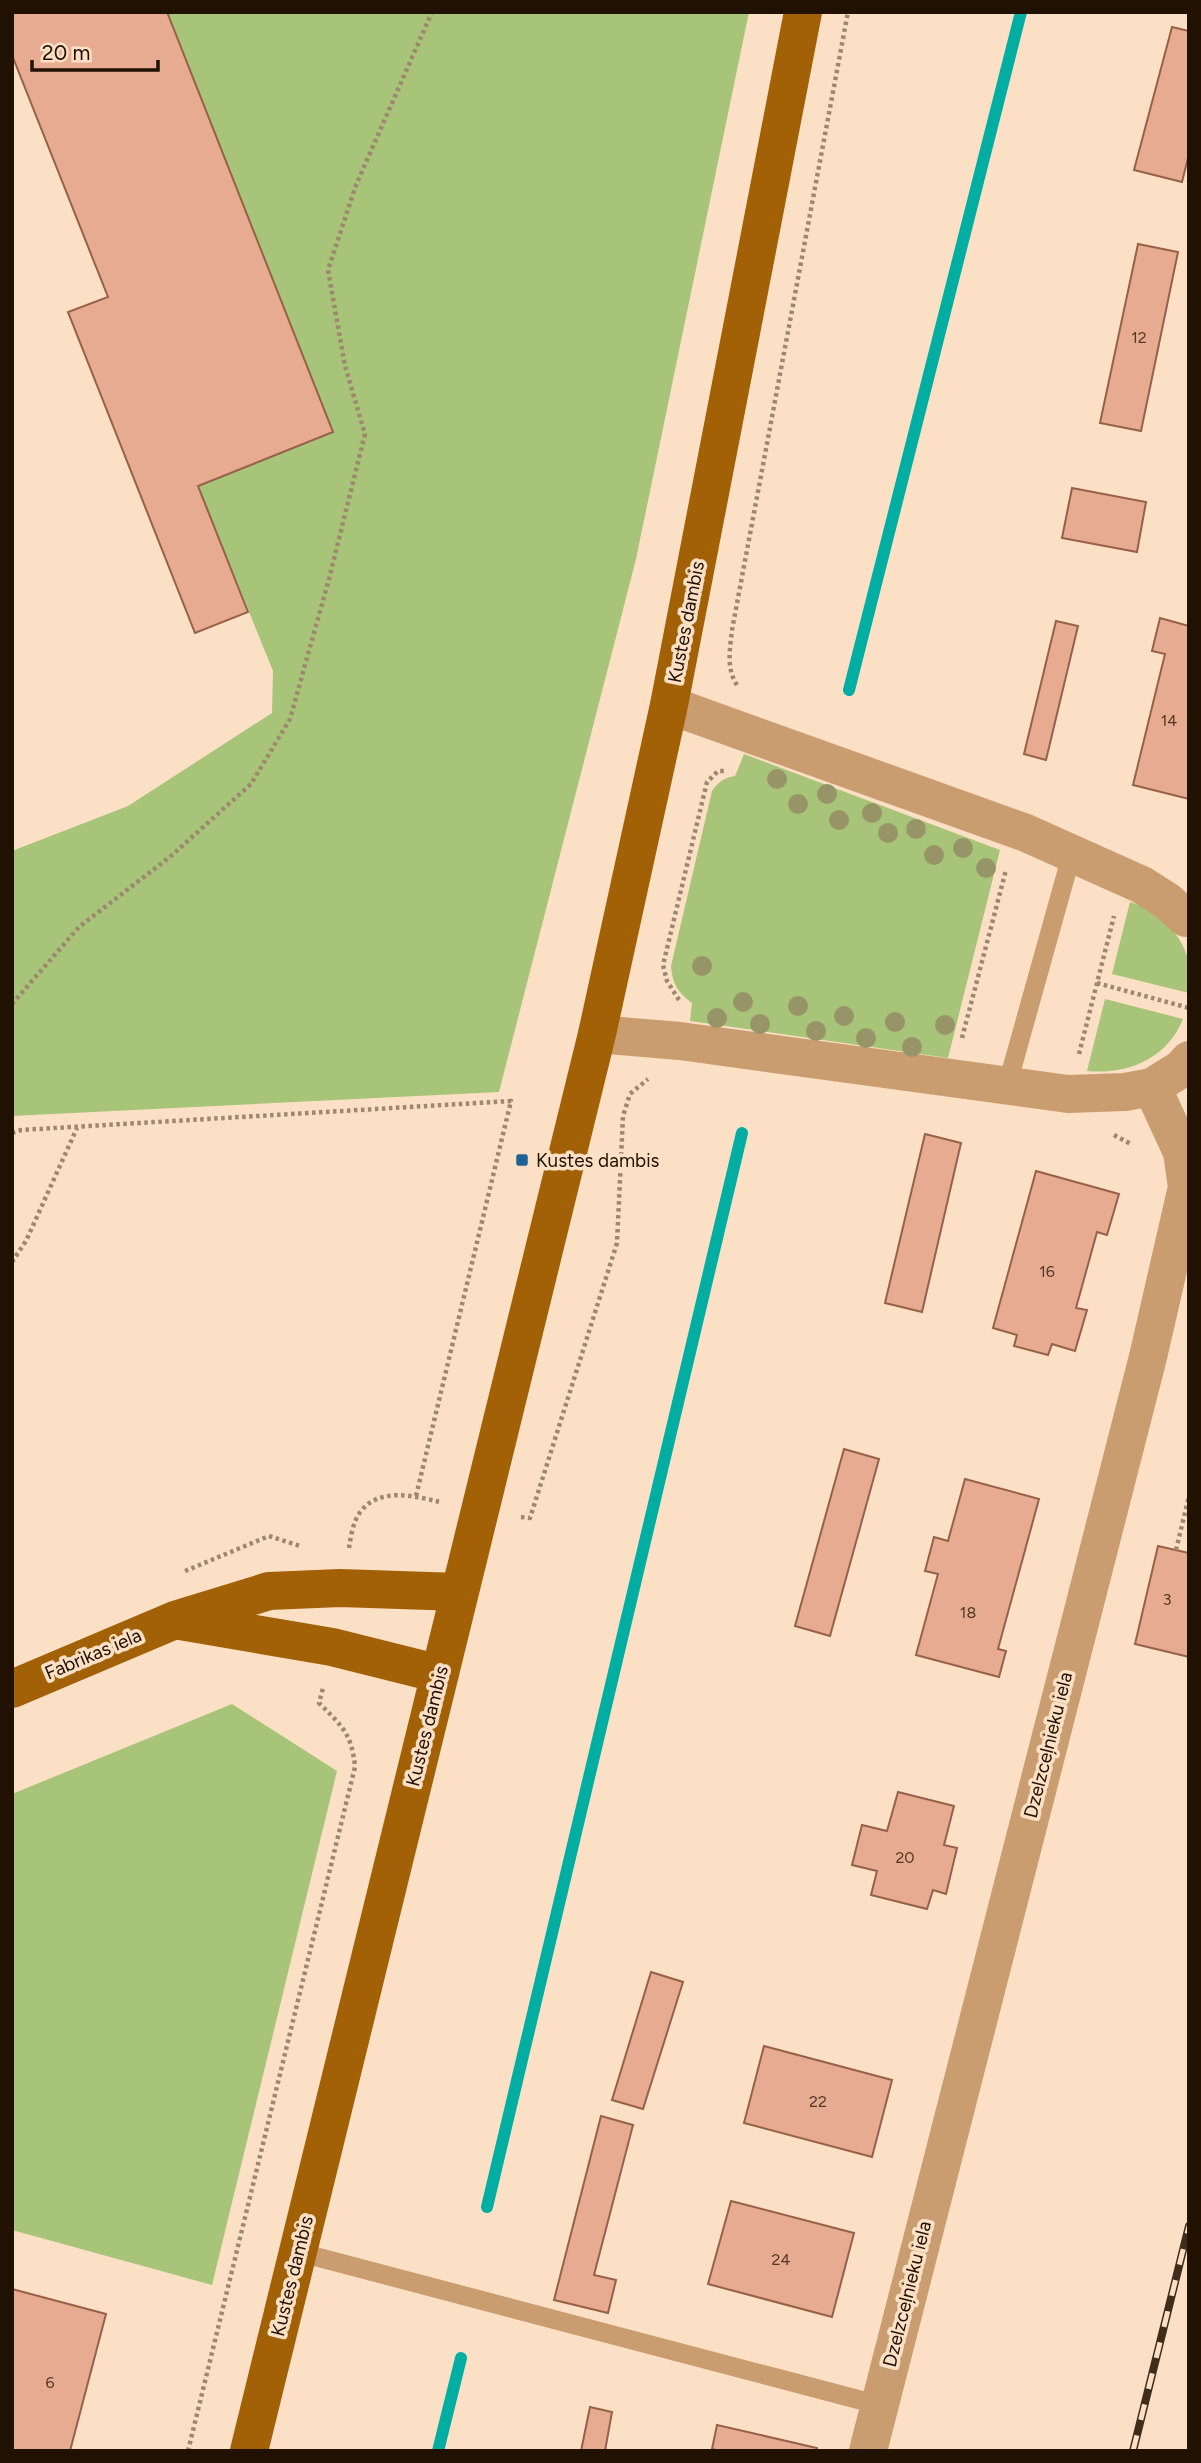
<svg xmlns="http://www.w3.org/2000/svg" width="1201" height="2463" font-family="Figtree,sans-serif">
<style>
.green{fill:#a7c478}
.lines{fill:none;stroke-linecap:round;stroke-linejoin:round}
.stream{stroke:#01aea1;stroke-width:12}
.building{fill:#e6ab90;stroke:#966148;stroke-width:2}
.path{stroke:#9e8771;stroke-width:4.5;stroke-dasharray:3.5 3.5;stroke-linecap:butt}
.service{stroke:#ca9d70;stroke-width:19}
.minor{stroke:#ca9d70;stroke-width:38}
.primary{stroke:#a26107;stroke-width:38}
.rail-casing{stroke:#3e2d1b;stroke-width:8}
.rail{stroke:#fce0c5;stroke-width:5;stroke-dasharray:16;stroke-linecap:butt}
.tree{fill:#979568}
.poi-dot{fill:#1d6398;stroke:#fce0c5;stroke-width:2.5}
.labels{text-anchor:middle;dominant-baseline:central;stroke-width:7;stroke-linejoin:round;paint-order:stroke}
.number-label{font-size:16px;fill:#523825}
.street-label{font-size:19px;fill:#211101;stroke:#fce0c5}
.poi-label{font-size:19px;fill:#211101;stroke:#fce0c5;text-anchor:start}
</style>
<rect width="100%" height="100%" fill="#fce0c5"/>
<path class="green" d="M 167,12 L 749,12 L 636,559 L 499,1092 L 12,1116 L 12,851 L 128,806 L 272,713 L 273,671 L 198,486 L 333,432 Z
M 744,754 L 1000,850 L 948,1058 L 690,1021 L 692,1003 C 678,993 672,983 671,966 L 712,791 C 719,781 724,778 735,776 Z
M 1130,902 C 1158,911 1184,935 1189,964 C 1190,973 1189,984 1189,993 L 1112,974 Z
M 1105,999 L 1183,1019 C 1167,1059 1127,1075 1087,1071 Z
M 232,1704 L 337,1771 L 212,2285 L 12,2230 L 12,1794 Z"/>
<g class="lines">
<path class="stream" d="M 849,690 L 1021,12
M 487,2207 L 742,1133
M 438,2451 L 461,2358"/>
</g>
<path class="building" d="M 12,12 L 167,12 L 333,432 L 198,486 L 248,612 L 195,633 L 68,312 L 108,297 L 12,55 Z
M 1172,27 L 1189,31 L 1189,154 L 1182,182 L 1134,170 Z
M 1138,244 L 1178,252 L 1141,431 L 1100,423 Z
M 1072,488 L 1146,502 L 1137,552 L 1062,538 Z
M 1160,618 L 1189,626 L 1189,799 L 1133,785 L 1165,654 L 1152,651 Z
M 1056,621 L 1078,626 L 1046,760 L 1024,754 Z
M 925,1134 L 961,1143 L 922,1312 L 885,1303 Z
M 1036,1171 L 1119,1194 L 1107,1235 L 1097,1232 L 1076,1308 L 1087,1310 L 1075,1351 L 1052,1344 L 1048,1355 L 1014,1346 L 1017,1335 L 993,1328 Z
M 844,1449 L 879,1459 L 830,1636 L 795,1626 Z
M 965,1479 L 1039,1499 L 998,1649 L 1006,1651 L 999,1677 L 916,1655 L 938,1574 L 925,1571 L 934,1537 L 948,1541 Z
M 1158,1546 L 1189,1553 L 1189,1657 L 1135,1644 Z
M 898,1792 L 954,1806 L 944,1845 L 957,1848 L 946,1894 L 933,1890 L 927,1909 L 871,1895 L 877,1871 L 852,1865 L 862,1825 L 887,1831 Z
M 651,1972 L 683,1982 L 643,2109 L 612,2100 Z
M 764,2046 L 892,2080 L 872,2157 L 744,2123 Z
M 601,2116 L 633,2125 L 594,2275 L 616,2280 L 608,2313 L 554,2300 Z
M 731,2201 L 854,2233 L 832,2317 L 708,2284 Z
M 12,2289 L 106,2314 L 70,2451 L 12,2451 Z
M 590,2407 L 612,2412 L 605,2451 L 581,2451 Z
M 717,2425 L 817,2448 L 817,2451 L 720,2451 L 712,2449 Z"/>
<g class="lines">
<path class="path" d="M 737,685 C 726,669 730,648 732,630 L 848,12
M 1097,983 L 1189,1008
M 679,1000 L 667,981 L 663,965 L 707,782 L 718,771 L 726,771
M 12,1004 L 79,927 L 171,856 L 251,784 L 290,719 L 329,579 L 365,434 L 345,366 L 328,270 L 356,185 L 432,12
M 962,1038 L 1006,870
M 1079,1054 L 1114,916
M 12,1133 L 21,1130 L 511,1101 L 416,1496
M 1114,1135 L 1131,1144
M 12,1262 L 26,1241 L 77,1128
M 521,1517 L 530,1518 L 617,1243 L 623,1116 L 630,1094 L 648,1079
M 349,1548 C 351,1536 353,1521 361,1511 C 380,1487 415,1496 440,1502
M 1176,1550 L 1189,1496
M 185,1571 L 269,1536 L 300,1546
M 188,2451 L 355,1767 C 352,1734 342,1726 319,1703 L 323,1688"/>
<path class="service" d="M 1007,1086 L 1072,853
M 298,2252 L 879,2405"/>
<path class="minor" d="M 669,705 L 1026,833 L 1142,885 L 1167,901 L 1186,918
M 597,1034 L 680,1041 L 1068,1094 L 1125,1092 L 1152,1087
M 868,2451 L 1148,1357 L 1187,1187 L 1182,1152 L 1152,1087 L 1181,1069 L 1189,1060"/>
<path class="primary" d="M 180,1621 L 332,1647 L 440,1674
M 12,1689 L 175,1620 L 269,1591 L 340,1588 L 459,1592
M 249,2451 L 597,1034 L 669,705 L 803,12"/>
<g class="rail-casing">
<path id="rail" d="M 1133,2451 L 1189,2226"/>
</g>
<use href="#rail" class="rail"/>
</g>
<g class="tree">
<circle cx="777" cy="779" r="10"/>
<circle cx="827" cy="794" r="10"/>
<circle cx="798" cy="804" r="10"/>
<circle cx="872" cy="813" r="10"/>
<circle cx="839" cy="820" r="10"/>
<circle cx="916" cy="829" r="10"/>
<circle cx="888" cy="833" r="10"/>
<circle cx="963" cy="848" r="10"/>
<circle cx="934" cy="855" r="10"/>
<circle cx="986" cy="868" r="10"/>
<circle cx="702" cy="966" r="10"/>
<circle cx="743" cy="1002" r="10"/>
<circle cx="798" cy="1006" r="10"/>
<circle cx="844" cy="1016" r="10"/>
<circle cx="717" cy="1018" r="10"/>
<circle cx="895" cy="1022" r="10"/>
<circle cx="760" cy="1024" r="10"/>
<circle cx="945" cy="1025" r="10"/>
<circle cx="816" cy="1031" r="10"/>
<circle cx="866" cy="1038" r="10"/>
<circle cx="912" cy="1047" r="10"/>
</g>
<rect class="poi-dot" x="515" y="1153" width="14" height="14" rx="3.5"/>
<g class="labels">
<g class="number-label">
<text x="1139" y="337">12</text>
<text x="1169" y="720">14</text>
<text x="1047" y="1271">16</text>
<text x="1167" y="1599">3</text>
<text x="968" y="1612">18</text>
<text x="905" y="1857">20</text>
<text x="818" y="2101">22</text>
<text x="781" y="2259">24</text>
<text x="50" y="2382">6</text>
</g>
<g class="street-label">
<text transform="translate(686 622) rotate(-79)">Kustes dambis</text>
<text transform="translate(93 1654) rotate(-23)">Fabrikas iela</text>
<text transform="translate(427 1726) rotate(-76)">Kustes dambis</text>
<text transform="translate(1048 1745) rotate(-76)">Dzelzceļnieku iela</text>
<text transform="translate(292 2276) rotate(-76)">Kustes dambis</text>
<text transform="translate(907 2294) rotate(-76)">Dzelzceļnieku iela</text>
</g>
<g class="poi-label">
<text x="536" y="1160">Kustes dambis</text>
</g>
</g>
<rect width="1201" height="2463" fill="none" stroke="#211101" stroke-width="28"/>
<path d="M32 60v10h126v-10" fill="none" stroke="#211101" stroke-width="3.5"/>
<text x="42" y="60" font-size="21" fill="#211101" stroke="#fce0c5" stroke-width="5" paint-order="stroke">20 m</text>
</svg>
